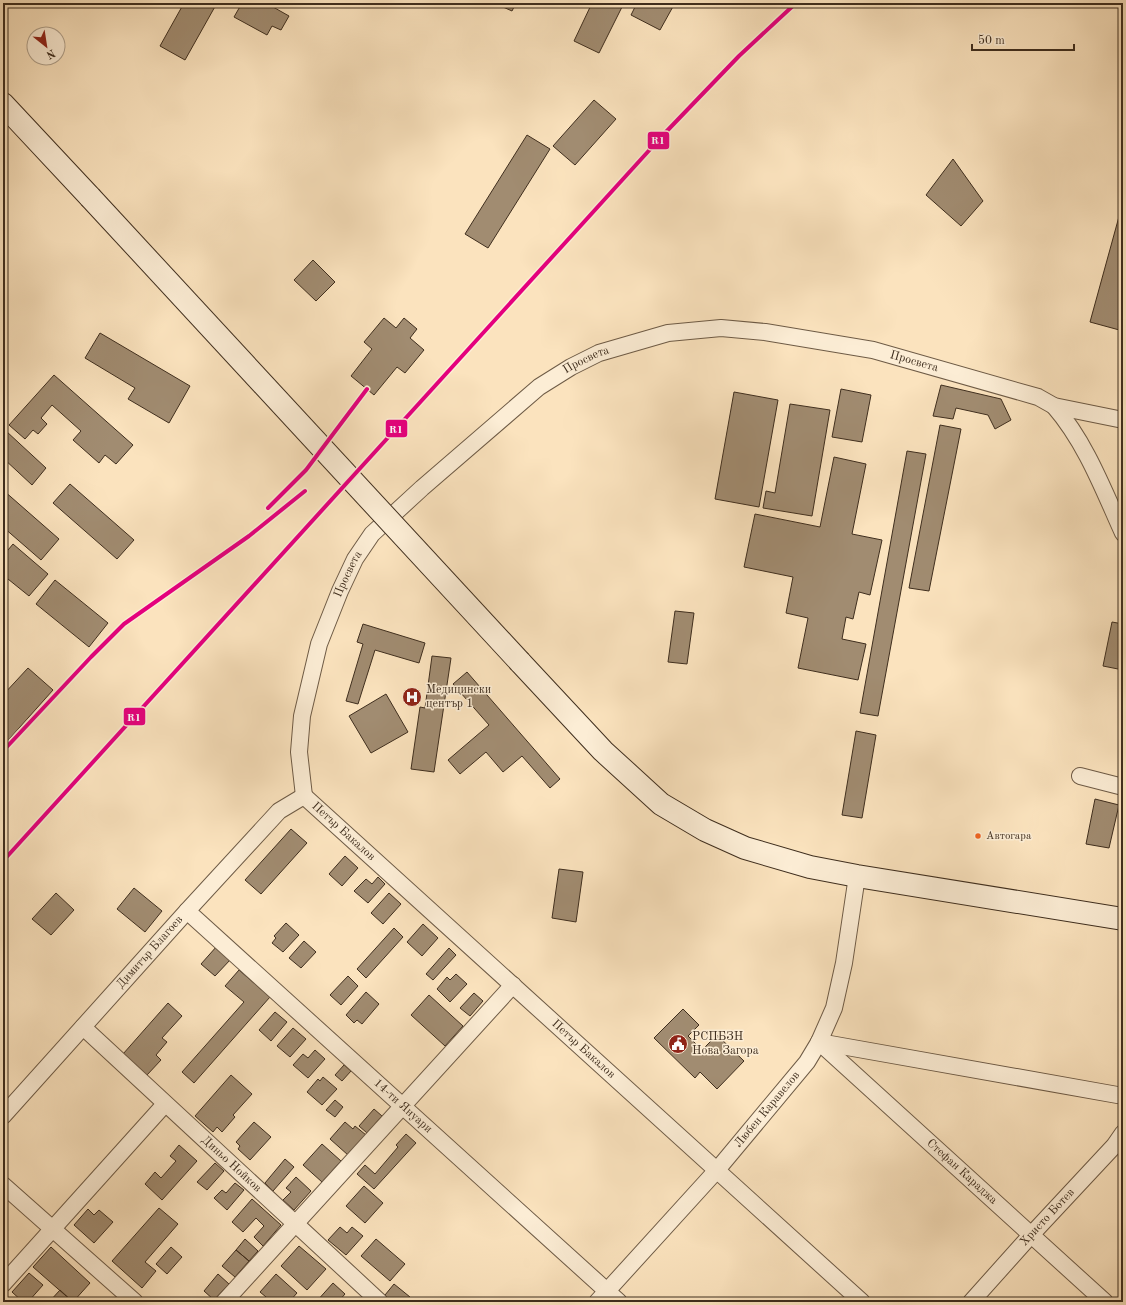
<svg xmlns="http://www.w3.org/2000/svg" width="1126" height="1305" font-family="'Old Standard TT',serif">
<style>
.building{fill:#a18c71;stroke:#3f2e1e}
.lines{fill:none;stroke-linecap:round;stroke-linejoin:round}
.street-casing{stroke:#6e5b46;stroke-width:18}
.secondary-casing{stroke:#3f2e1e;stroke-width:24}
.street{stroke:#fcedd5;stroke-width:16}
.secondary{stroke:#fcedd5;stroke-width:22}
.secondary-bridge-casing{stroke:#3f2e1e;stroke-width:24;stroke-linecap:butt}
.secondary-bridge{stroke:#fcedd5;stroke-width:22}
.rail-1-casing{stroke:#fcedd5;stroke-width:7}
.rail-1{stroke:#e5007d;stroke-width:4}
.bus-dot{fill:#f26522;stroke:#fcedd5;stroke-width:1.5}
.labels{text-anchor:middle;dominant-baseline:central;stroke-width:3;stroke-linejoin:round;paint-order:stroke}
.bus-label{font-size:11px;fill:#3f2e1e;stroke:#fcedd5;text-anchor:start}
.street-label{font-size:12px;fill:#3f2e1e;stroke:#fcedd5}
.poi-label{font-size:12px;fill:#3f2e1e;stroke:#fcedd5;text-anchor:start}
.line-badge{stroke:#fcedd5;stroke-width:1.5}
.badge-label{font-size:11px;text-anchor:middle;font-weight:bold;fill:#fff}
</style>
<rect width="100%" height="100%" fill="#fbe3be"/>
<filter id="stains"><feTurbulence type="fractalNoise" baseFrequency=".005" numOctaves="4"/><feColorMatrix values="0 0 0 0 .2 0 0 0 0 .09 0 0 0 0 .02 0 0 0 .5 -.17"/></filter>
<radialGradient id="worn" r=".72"><stop offset=".6" stop-color="#630" stop-opacity="0"/><stop offset="1" stop-color="#630" stop-opacity=".3"/></radialGradient>
<path class="building" d="M 184,3 L 217,3 L 185,60 L 160,46 Z
M 242,3 L 266,3 L 289,16 L 281,30 L 272,26 L 267,35 L 234,17 Z
M 494,3 L 516,3 L 512,11 Z
M 592,3 L 624,3 L 599,53 L 574,41 Z
M 637,3 L 675,3 L 660,30 L 631,15 Z
M 594,100 L 616,119 L 575,165 L 553,146 Z
M 527,135 L 550,149 L 488,248 L 465,234 Z
M 953,159 L 983,201 L 961,226 L 926,195 Z
M 1123,202 L 1123,331 L 1090,322 Z
M 313,260 L 335,282 L 316,301 L 294,280 Z
M 384,318 L 396,328 L 404,318 L 417,329 L 410,338 L 424,350 L 405,373 L 397,367 L 374,395 L 351,376 L 372,349 L 364,342 Z
M 100,333 L 190,386 L 169,423 L 128,399 L 135,388 L 85,358 Z
M 54,375 L 133,445 L 116,464 L 105,455 L 99,463 L 73,440 L 81,431 L 52,405 L 41,418 L 47,424 L 38,434 L 33,430 L 25,439 L 9,425 Z
M 941,385 L 1001,399 L 1011,420 L 995,429 L 988,415 L 956,408 L 953,419 L 933,416 Z
M 841,389 L 871,395 L 862,442 L 832,437 Z
M 734,392 L 778,400 L 759,507 L 715,499 Z
M 790,404 L 830,410 L 812,516 L 763,508 L 766,491 L 775,493 Z
M 940,425 L 961,429 L 929,591 L 909,588 Z
M 6,431 L 46,468 L 32,485 L 3,458 L 3,434 Z
M 907,451 L 926,454 L 878,716 L 860,713 Z
M 834,457 L 866,464 L 852,534 L 882,540 L 870,595 L 859,592 L 853,619 L 846,617 L 842,639 L 866,644 L 858,680 L 798,668 L 808,618 L 786,613 L 793,577 L 744,567 L 755,514 L 820,527 Z
M 70,484 L 134,540 L 117,559 L 53,503 Z
M 3,490 L 59,539 L 41,560 L 3,527 Z
M 13,544 L 48,574 L 29,596 L 3,575 L 3,556 Z
M 55,580 L 108,623 L 89,647 L 36,604 Z
M 675,611 L 694,613 L 687,664 L 668,662 Z
M 1112,622 L 1123,624 L 1123,670 L 1103,666 Z
M 363,624 L 425,643 L 419,663 L 375,650 L 358,704 L 346,701 L 363,644 L 357,642 Z
M 432,656 L 451,658 L 434,772 L 411,769 L 420,707 L 425,708 Z
M 28,668 L 53,690 L 3,746 L 3,695 Z
M 467,672 L 560,779 L 550,788 L 522,756 L 503,772 L 486,752 L 460,774 L 448,760 L 489,725 L 453,684 Z
M 386,694 L 408,732 L 371,753 L 349,716 Z
M 856,731 L 876,735 L 862,818 L 842,815 Z
M 1095,799 L 1119,805 L 1109,848 L 1086,844 Z
M 291,829 L 307,843 L 261,894 L 245,880 Z
M 345,856 L 358,868 L 342,886 L 329,874 Z
M 559,869 L 583,872 L 576,922 L 552,918 Z
M 378,877 L 385,884 L 368,903 L 354,891 L 366,879 L 372,884 Z
M 134,888 L 162,911 L 145,932 L 117,909 Z
M 56,893 L 74,910 L 51,935 L 32,919 Z
M 389,893 L 401,904 L 383,924 L 371,913 Z
M 286,923 L 299,935 L 283,952 L 272,943 L 276,938 L 274,936 Z
M 423,924 L 438,938 L 422,956 L 407,942 Z
M 394,928 L 403,937 L 366,978 L 357,969 Z
M 304,941 L 316,952 L 301,968 L 289,958 Z
M 217,946 L 231,959 L 215,976 L 201,964 Z
M 449,948 L 456,955 L 433,980 L 426,974 Z
M 239,970 L 270,997 L 194,1083 L 182,1072 L 244,1002 L 225,986 Z
M 456,974 L 467,984 L 450,1002 L 437,989 L 447,977 L 450,980 Z
M 348,976 L 358,986 L 341,1005 L 330,995 Z
M 366,992 L 379,1004 L 362,1024 L 357,1020 L 354,1023 L 346,1015 Z
M 474,993 L 483,1001 L 470,1016 L 460,1008 Z
M 429,995 L 463,1026 L 445,1046 L 411,1015 Z
M 168,1003 L 182,1016 L 162,1038 L 167,1042 L 156,1055 L 161,1060 L 147,1075 L 123,1054 Z
M 683,1009 L 699,1025 L 688,1036 L 702,1050 L 717,1035 L 744,1061 L 717,1089 L 700,1072 L 695,1078 L 654,1038 Z
M 275,1012 L 287,1022 L 271,1041 L 259,1030 Z
M 293,1028 L 306,1039 L 290,1057 L 277,1046 Z
M 315,1050 L 325,1059 L 308,1078 L 293,1065 L 303,1054 L 308,1058 Z
M 344,1065 L 351,1071 L 342,1081 L 335,1075 Z
M 231,1075 L 252,1094 L 233,1115 L 235,1117 L 222,1132 L 217,1127 L 213,1132 L 195,1116 Z
M 323,1077 L 337,1089 L 322,1105 L 307,1092 L 318,1079 L 320,1081 Z
M 335,1100 L 343,1107 L 335,1117 L 326,1110 Z
M 374,1109 L 382,1116 L 367,1133 L 359,1126 Z
M 254,1122 L 271,1137 L 250,1160 L 238,1149 L 240,1146 L 236,1142 Z
M 345,1122 L 353,1129 L 355,1126 L 366,1135 L 348,1155 L 330,1139 Z
M 406,1134 L 416,1143 L 374,1189 L 357,1174 L 365,1165 L 375,1174 L 398,1147 L 396,1145 Z
M 322,1144 L 341,1161 L 322,1182 L 303,1165 Z
M 179,1145 L 197,1161 L 162,1200 L 145,1184 L 155,1172 L 161,1178 L 176,1161 L 170,1156 Z
M 285,1159 L 294,1167 L 273,1191 L 265,1183 Z
M 215,1163 L 224,1171 L 207,1190 L 197,1182 Z
M 296,1177 L 311,1191 L 294,1210 L 283,1200 L 291,1192 L 286,1188 Z
M 235,1183 L 244,1190 L 227,1210 L 214,1198 L 222,1190 L 226,1193 Z
M 364,1186 L 383,1203 L 365,1223 L 346,1206 Z
M 252,1199 L 281,1225 L 263,1246 L 254,1237 L 264,1226 L 256,1218 L 243,1232 L 232,1222 Z
M 159,1208 L 178,1224 L 145,1262 L 156,1271 L 142,1288 L 112,1261 Z
M 88,1209 L 94,1215 L 99,1210 L 113,1222 L 94,1243 L 74,1225 Z
M 340,1227 L 347,1233 L 352,1227 L 363,1236 L 346,1255 L 328,1240 Z
M 245,1239 L 258,1251 L 249,1261 L 236,1250 Z
M 376,1239 L 405,1264 L 390,1281 L 361,1256 Z
M 299,1246 L 326,1269 L 307,1290 L 281,1266 Z
M 51,1247 L 90,1283 L 73,1302 L 33,1267 Z
M 171,1247 L 182,1257 L 167,1274 L 156,1264 Z
M 236,1250 L 249,1261 L 235,1277 L 222,1266 Z
M 29,1273 L 43,1285 L 28,1302 L 23,1302 L 12,1292 Z
M 218,1274 L 229,1284 L 214,1300 L 204,1291 Z
M 276,1274 L 297,1293 L 289,1302 L 272,1302 L 260,1292 Z
M 333,1283 L 345,1294 L 338,1302 L 316,1302 Z
M 394,1284 L 410,1297 L 406,1302 L 392,1302 L 385,1295 Z
M 60,1290 L 73,1302 L 49,1302 Z"/>
<g class="lines">
<g class="street-casing">
<g id="street">
<path d="M 1054,406 C 1086,443 1103,489 1123,533"/>
<path d="M 1080,776 L 1123,787"/>
<path id="s1" d="M 304,796 L 299,752 L 302,716 L 319,644 L 340,591 L 355,559 L 372,534 L 422,488 L 539,387 L 571,367 L 599,353 L 668,333 L 721,328 L 765,332 L 873,350 L 1038,397 L 1054,406 L 1123,420"/>
<path id="s2" d="M 304,796 L 862,1302"/>
<path id="s3" d="M 187,911 L 619,1302"/>
<path id="s4" d="M 83,1027 L 380,1302"/>
<path id="s5" d="M 819,1042 L 1105,1302"/>
<path d="M 819,1042 L 1123,1096"/>
<path id="s6" d="M 3,1116 L 187,911 L 279,811 L 304,796"/>
<path d="M 3,1185 L 135,1302"/>
<path d="M 3,1284 L 165,1104"/>
<path d="M 224,1302 L 513,985"/>
<path id="s7" d="M 597,1302 L 717,1170 L 807,1062 L 819,1042 L 834,1008 L 844,963 L 857,876"/>
<path id="s8" d="M 971,1302 L 1031,1235 L 1114,1146 L 1123,1133"/>
</g>
</g>
<g class="secondary-casing">
<path id="secondary" d="M 3,104 L 90,197
M 520,662 L 603,751 L 661,804 L 705,830 L 745,848 L 810,867 L 857,876 L 1123,919"/>
</g>
<use href="#street" class="street"/>
<use href="#secondary" class="secondary"/>
<g class="secondary-bridge-casing">
<path id="secondary-bridge" d="M 90,197 L 520,662"/>
</g>
<use href="#secondary-bridge" class="secondary-bridge"/>
<g class="rail-1-casing">
<path id="rail-1" d="M 268,508 L 306,470 L 367,389
M 3,751 L 91,657 L 124,624 L 249,536 L 305,491
M 3,861 L 664,134 L 739,56 L 796,3"/>
</g>
<use href="#rail-1" class="rail-1"/>
</g>
<defs>
<g id="hospital-disc" transform="scale(1)"><circle r="9.5" fill="#8f2418" stroke="#fcedd5"/><path d="M-5-5h3v3.5h4V-5h3V5h-3V1.5h-4V5h-3Z" fill="#fff"/></g>
<g id="civic-disc" transform="scale(1)"><circle r="9.5" fill="#8f2418" stroke="#fcedd5"/><path d="M-.6-6.5H3V-4.5H.6V-3L4-1V1h2V6H-6V1h2V-1L-.6-3ZM-1.2 2.5V6h2.4V2.5Z" fill="#fff"/></g>
</defs>
<g fill-rule="evenodd">
<use href="#hospital-disc" x="412" y="697"/>
<use href="#civic-disc" x="678" y="1044"/>
</g>
<circle class="bus-dot" cx="978" cy="836" r="3.5"/>
<g class="labels">
<g class="bus-label">
<text x="986" y="836">Автогара</text>
</g>
<g class="street-label">
<text stroke="none"><textPath href="#s1" startOffset="554">Просвета</textPath></text>
<text stroke="none"><textPath href="#s1" startOffset="890">Просвета</textPath></text>
<text stroke="none"><textPath href="#s1" startOffset="230">Просвета</textPath></text>
<text stroke="none"><textPath href="#s2" startOffset="53">Петър Бакалов</textPath></text>
<text stroke="none"><textPath href="#s6" startOffset="220">Димитър Благоев</textPath></text>
<text stroke="none"><textPath href="#s2" startOffset="377">Петър Бакалов</textPath></text>
<text stroke="none"><textPath href="#s3" startOffset="291">14-ти Януари</textPath></text>
<text stroke="none"><textPath href="#s7" startOffset="257">Любен Каравелов</textPath></text>
<text stroke="none"><textPath href="#s4" startOffset="202">Диньо Нойков</textPath></text>
<text stroke="none"><textPath href="#s5" startOffset="193">Стефан Караджа</textPath></text>
<text stroke="none"><textPath href="#s8" startOffset="114">Христо Ботев</textPath></text>
</g>
<g class="poi-label">
<text x="426" y="690">Медицински<tspan x="426" dy="14">център 1</tspan></text>
<text x="692" y="1037">РСПБЗН<tspan x="692" dy="14">Нова Загора</tspan></text>
</g>
</g>
<g class="line-badge">
<rect x="647" y="131" width="23" height="19" rx="4" fill="#e5007d"/>
<rect x="385" y="419" width="23" height="19" rx="4" fill="#e5007d"/>
<rect x="123" y="707" width="23" height="19" rx="4" fill="#e5007d"/>
</g>
<g class="badge-label">
<text x="658" y="144">R1</text>
<text x="396" y="433">R1</text>
<text x="134" y="721">R1</text>
</g>
<rect width="1126" height="1305" fill="none" stroke="#fbe3be" stroke-width="16"/>
<rect x="4" y="4" width="1118" height="1297" fill="none" stroke="#3f2e1e" stroke-width="2"/>
<rect x="8" y="8" width="1110" height="1289" fill="none" stroke="#3f2e1e"/>
<g transform="translate(46 46) rotate(150)"><circle r="19" fill="#fcedd5" stroke="#b0a18c"/>
<path d="M0-3L7 15L0 10L-7 15Z" fill="#8f2418"/>
<text y="-6" font-size="11" font-weight="bold" text-anchor="middle" fill="#3f2e1e">N</text>
</g>
<path d="M972 44v6h102v-6" fill="none" stroke="#3f2e1e" stroke-width="2"/>
<text x="978" y="44" font-size="12" fill="#3f2e1e" stroke="#fcedd5" stroke-width="3" paint-order="stroke">50 m</text>
<rect width="100%" height="100%" filter="url(#stains)"/>
<rect width="100%" height="100%" fill="url(#worn)"/>
</svg>
